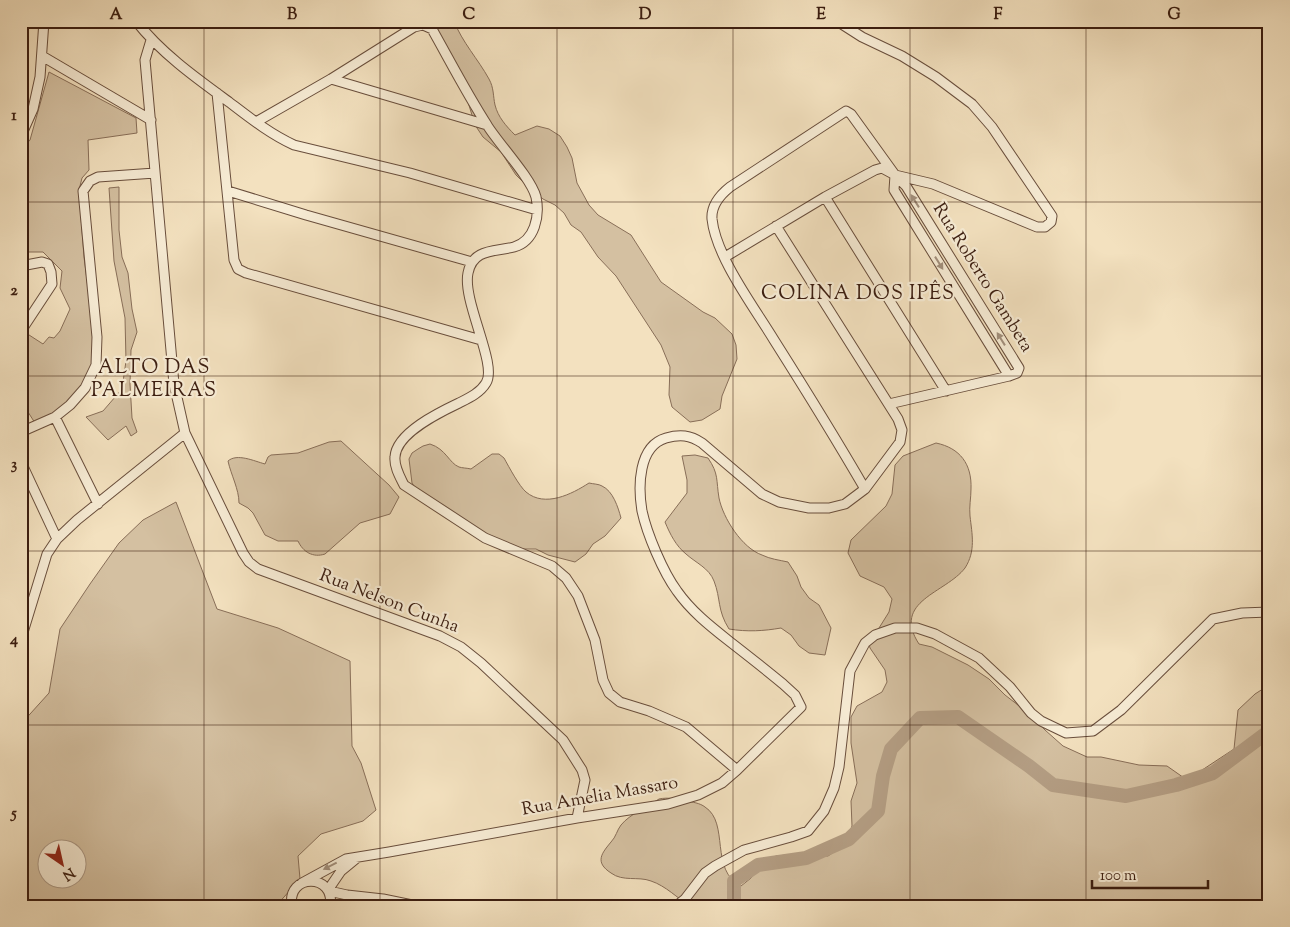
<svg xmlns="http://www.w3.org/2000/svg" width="1290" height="927" font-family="'Sorts Mill Goudy',serif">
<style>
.green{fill:#d4c0a1;stroke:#886e58;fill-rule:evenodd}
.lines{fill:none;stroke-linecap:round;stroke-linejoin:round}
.river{stroke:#b49e84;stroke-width:14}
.minor-casing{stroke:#694e3c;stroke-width:11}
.minor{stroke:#f7ecd5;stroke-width:9}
.oneway{fill:#a28f7c}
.grid{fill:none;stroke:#3b1d10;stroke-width:1;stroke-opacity:0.55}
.labels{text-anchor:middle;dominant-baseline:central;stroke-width:4.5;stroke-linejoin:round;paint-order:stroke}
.street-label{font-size:18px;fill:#3b1d10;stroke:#f7ecd5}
.quarter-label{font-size:20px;letter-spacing:1px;fill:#3b1d10;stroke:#f7ecd5}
.neatline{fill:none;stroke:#3b1d10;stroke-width:2}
.grid-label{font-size:16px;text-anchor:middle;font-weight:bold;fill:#3b1d10}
</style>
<rect width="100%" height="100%" fill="#f3e1bf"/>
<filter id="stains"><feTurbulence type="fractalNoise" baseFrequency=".004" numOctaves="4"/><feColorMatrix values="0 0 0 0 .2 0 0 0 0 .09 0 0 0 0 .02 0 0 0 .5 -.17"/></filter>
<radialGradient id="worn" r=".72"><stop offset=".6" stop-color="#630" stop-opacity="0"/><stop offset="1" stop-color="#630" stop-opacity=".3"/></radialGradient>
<path class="green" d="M 435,21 L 454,21 C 462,42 478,59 489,79 C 494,88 493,96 495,105 C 498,117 506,126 515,135 L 537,126 L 549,129 L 560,136 L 567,147 L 572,158 L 577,183 L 589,205 L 598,215 L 631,235 L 661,282 L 703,312 L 715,318 L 732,334 L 736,345 L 737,359 L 722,396 L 720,409 L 702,420 L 690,422 L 672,407 L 669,395 L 670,367 L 661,345 L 616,276 L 598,257 L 581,232 L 571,225 L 564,213 L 555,205 L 543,199 L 525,184 L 516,175 L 501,152 L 483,137 L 475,125 L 468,102 L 440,46 Z
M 49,72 L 136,118 L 137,133 L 88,140 L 89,170 L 82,178 L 79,190 L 84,257 L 90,303 L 93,343 L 92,365 L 83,388 L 56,415 L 35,423 L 21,401 L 21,339 L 26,333 L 43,344 L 49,337 L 54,338 L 60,331 L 70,309 L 60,288 L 62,271 L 43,252 L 21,252 L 21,150 L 30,140 Z
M 119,187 L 119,230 L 122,257 L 128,273 L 132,309 L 137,332 L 131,350 L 130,384 L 132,418 L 137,432 L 131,436 L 126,426 L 108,440 L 86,417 L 103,411 L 122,389 L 126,361 L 125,318 L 114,261 L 109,188 Z
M 341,441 L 389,485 L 399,497 L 390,514 L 360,523 L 325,554 C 313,558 303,552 298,541 L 278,541 L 265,535 L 253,513 L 248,508 L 239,503 C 239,489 231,475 228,461 C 237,453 254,461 265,464 L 268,457 L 271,455 L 298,453 L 329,442 Z
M 936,443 C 960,448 972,464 971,489 C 971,498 969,507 970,516 C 972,534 976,551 965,568 C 946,593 891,601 919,644 L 932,647 L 968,665 L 989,679 L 1005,695 L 1027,712 L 1045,730 L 1063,746 L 1087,757 L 1101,757 L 1139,765 L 1167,766 L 1187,780 L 1234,749 L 1238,710 L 1255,694 L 1269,685 L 1269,906 L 690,906 C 677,898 666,886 651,881 C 638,876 623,882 611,873 C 594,862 602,853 611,842 C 616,837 617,830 621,825 C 630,814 647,807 659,799 C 668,797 677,799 686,801 C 692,802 700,803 705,807 C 730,823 709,870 741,886 L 751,878 L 758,867 L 776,856 L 799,854 L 828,856 L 844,845 L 847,839 L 852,826 L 851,801 L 857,783 L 851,743 L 851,717 L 857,706 L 882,692 L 887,682 L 885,670 L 870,648 L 869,644 L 889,612 L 892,599 L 884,587 L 860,576 L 848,553 L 851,540 L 886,506 L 892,494 L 895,465 L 903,456 Z
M 430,444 C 446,449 449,463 459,467 C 462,468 467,468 471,469 L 492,454 L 499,454 L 504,458 C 509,467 519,486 526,492 C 545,508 572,494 589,483 C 593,484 599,484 602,486 C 613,491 618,507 621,518 L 605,536 L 593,544 L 586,554 L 575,562 L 548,555 L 536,549 L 523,549 L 498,541 L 422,498 L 412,483 L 409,459 L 412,453 L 418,449 L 423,446 Z
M 695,455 L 708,458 C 719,474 716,480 719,498 C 723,518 742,548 762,555 C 770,559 779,560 788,562 L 797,576 L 801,587 L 809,598 L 819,605 L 831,628 L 825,655 L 809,653 L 799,646 L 791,635 L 781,628 C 764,631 747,632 729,629 C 717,610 721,599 714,581 C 709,568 696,563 686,554 C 676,546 670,534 665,522 L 687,493 L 687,480 L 682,456 Z
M 176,502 L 217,609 L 278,628 L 350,661 L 352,746 L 361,763 L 376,810 L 363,821 L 321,834 L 298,856 L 300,879 L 276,906 L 21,906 L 21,724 L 49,693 L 60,629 L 90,584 L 119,543 L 143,520 ZM 48,850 L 78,850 L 78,880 L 48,880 Z"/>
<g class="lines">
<path class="river" d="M 734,906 L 734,881 L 758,865 L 806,858 L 849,839 L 878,811 L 883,776 L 891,749 L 920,718 L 958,717 L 1029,766 L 1053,785 L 1126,796 L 1176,785 L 1213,773 L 1269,731"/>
<g class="minor-casing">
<path id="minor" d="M 136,21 C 161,53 196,78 229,102 C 250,118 270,134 294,145 L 410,173 L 537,210
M 151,40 L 145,60 L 174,384 L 185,433 L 243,553 L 249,562 L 258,569 L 440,636 L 461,647 L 481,663 L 563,740 L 582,770 L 585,780 L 577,818
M 42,56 L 151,120
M 331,79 L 487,125
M 217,93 L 234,260 L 238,269 L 246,273 L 481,340
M 256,122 L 331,79 L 414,27 L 423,25 L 432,29 C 450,61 467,94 487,125 C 498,143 531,178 536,197 C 540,216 535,241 514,247 C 495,252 473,248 468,273 C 462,301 498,365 486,383 C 480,393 469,398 459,403 C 440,412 396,433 395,457 C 394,467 400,477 404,485 L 485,538 L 552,566 L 566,578 L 578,596 L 595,640 L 603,680 L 609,693 L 620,702 L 649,711 L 686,727 L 737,770
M 21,136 L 33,109 L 40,77 L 44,21
M 895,175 L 894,190 L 1009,376
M 228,191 L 306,215 L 472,262
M 825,197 L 946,391
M 725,257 L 825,197 L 875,170 L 882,168 L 895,175 L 933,184 L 1037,227 L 1045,227 L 1051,222 L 1052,216 L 992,127 L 972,104 L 936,77 L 902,56 L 862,37 L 837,21
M 21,266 L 42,262 L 48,264 L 51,272 L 52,284 L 21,331
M 55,417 L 98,504
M 21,432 L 55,417 L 70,405 L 85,388 L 96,365 L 97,337 L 83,191 L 90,181 L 98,177 L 155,173
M 21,462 L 57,539
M 865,489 C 836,439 805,389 774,340 C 754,307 716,257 712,219 C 711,205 720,195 730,187 L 846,111 L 851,114 L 895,175 L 906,186 L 1019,368 L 1017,373 L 1009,376 L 889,404
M 21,592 L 30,609
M 21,639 L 47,554 L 57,539 L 77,520 L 185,433
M 302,883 L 346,859 L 389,852 L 577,818 L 668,804 L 698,795 L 722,783 L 737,770 L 801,707 L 795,695 L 783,684 C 765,669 747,655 729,641 C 710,626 691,611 677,591 C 663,572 647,534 642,511 C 638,487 638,446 666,438 C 680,434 690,435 702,443 L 762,494 L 779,502 L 809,508 L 829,508 L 845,504 L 865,489 L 900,442 L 902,430 L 898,419 L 776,226
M 328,890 L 341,871 L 358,857
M 329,891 L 347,895 L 383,899 L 417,906
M 292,906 C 286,873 336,873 330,906
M 379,906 L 390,901
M 676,906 L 685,899 L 705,873 L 715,866 L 744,850 L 791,837 L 808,831 L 824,811 L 834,788 L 839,767 L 850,671 L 865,643 L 875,635 L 895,628 L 917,628 L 935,634 L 979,658 L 1010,687 L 1031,713 L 1041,721 L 1066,733 L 1093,731 L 1121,710 L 1213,619 L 1242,613 L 1269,612"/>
</g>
<use href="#minor" class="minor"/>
</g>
<defs><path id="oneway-solid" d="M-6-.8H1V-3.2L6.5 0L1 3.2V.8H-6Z" transform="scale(1.25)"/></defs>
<g class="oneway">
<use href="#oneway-solid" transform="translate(915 201) rotate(-122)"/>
<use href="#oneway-solid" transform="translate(939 263) rotate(58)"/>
<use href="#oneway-solid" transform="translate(1001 339) rotate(-122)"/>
<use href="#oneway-solid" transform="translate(330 866) rotate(153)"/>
</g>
<path class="grid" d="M 204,21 L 204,906M 380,21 L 380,906M 557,21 L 557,906M 733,21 L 733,906M 910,21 L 910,906M 1086,21 L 1086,906M 21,202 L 1269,202M 21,376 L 1269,376M 21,551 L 1269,551M 21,725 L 1269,725"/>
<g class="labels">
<g class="street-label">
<text transform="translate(982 278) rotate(58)">Rua Roberto Gambeta</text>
<text transform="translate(389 602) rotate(21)">Rua Nelson Cunha</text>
<text transform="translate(600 797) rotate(-10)">Rua Amelia Massaro</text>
</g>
<g class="quarter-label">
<text x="858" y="294">COLINA DOS IPÊS</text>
<text x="154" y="368">ALTO DAS<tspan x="154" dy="23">PALMEIRAS</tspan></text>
</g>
</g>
<rect width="1290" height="927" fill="none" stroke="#f3e1bf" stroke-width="55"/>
<g transform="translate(62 864) rotate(146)"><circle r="24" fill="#f7ecd5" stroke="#ac9986"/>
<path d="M0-4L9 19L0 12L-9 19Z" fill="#8f2418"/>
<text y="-8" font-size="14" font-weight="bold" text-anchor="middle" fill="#3b1d10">N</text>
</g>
<path d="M1092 880v8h116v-8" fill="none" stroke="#3b1d10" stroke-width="2.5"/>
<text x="1100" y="880" font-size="15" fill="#3b1d10" stroke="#f7ecd5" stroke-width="4" paint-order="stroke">100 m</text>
<rect x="28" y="28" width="1234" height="872" class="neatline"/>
<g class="grid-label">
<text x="116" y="19">A</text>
<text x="292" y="19">B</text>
<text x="469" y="19">C</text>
<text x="645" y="19">D</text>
<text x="821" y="19">E</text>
<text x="998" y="19">F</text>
<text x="1174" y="19">G</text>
<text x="14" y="120">1</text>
<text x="14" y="295">2</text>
<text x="14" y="469">3</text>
<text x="14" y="644">4</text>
<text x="14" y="818">5</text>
</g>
<rect width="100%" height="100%" filter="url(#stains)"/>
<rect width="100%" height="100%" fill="url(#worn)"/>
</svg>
